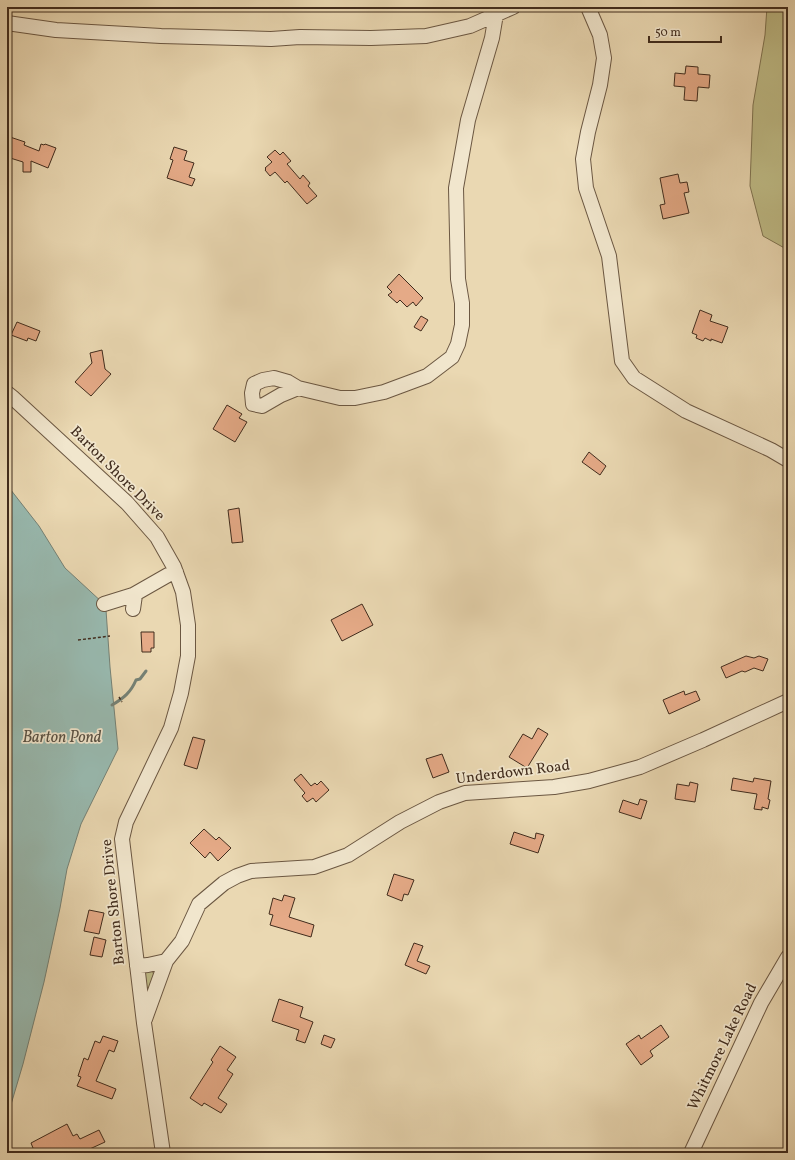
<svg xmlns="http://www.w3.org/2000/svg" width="795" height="1160" font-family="Vollkorn,serif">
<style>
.green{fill:#bfbc87;stroke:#807452}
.water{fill:#98b9af;stroke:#758175}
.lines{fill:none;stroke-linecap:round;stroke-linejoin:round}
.stream{stroke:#758175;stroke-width:3}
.building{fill:#e5aa87;stroke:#412c1d}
.minor-casing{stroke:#6b5742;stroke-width:16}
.path{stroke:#412c1d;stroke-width:1.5;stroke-dasharray:3 2;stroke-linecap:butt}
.minor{stroke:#f1e6cd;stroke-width:14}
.labels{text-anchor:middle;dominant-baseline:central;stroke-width:3.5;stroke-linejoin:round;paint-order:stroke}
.street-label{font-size:15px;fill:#412c1d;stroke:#f1e6cd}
.water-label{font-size:16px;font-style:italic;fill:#574f42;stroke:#f1e6cd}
</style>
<rect width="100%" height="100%" fill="#ead8b2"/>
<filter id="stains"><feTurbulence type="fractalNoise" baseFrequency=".005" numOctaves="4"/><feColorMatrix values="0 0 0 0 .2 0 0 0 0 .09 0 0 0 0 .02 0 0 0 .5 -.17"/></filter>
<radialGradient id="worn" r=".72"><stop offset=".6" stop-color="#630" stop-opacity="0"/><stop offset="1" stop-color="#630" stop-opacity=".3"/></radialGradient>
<path class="green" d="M 767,7 L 788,7 L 788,250 L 763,236 L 750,186 L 753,105 L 765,35 Z
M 149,970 L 153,972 C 155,977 151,986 147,990 L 145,989 L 144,972 Z"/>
<path class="water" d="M 7,485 L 39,526 L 65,568 L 104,604 L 106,610 L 110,667 L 118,749 L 81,824 L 67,869 L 60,908 L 44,982 L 23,1064 L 7,1118 Z"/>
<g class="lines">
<path class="stream" d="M 112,705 C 124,698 131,692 136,680 L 140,679 L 146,671"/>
</g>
<path class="building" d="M 686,66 L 698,67 L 698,74 L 710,75 L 709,88 L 698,87 L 697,101 L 684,100 L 685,87 L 674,86 L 675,73 L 685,74 Z
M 7,136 L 25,142 L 24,145 L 39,151 L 41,144 L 44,145 L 45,144 L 56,148 L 48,168 L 31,161 L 31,172 L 23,172 L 23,162 L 7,157 L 10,150 L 7,149 Z
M 174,147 L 187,151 L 184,160 L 194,163 L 189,177 L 195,179 L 192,186 L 167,178 L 173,160 L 170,159 Z
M 275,150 L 280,155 L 283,152 L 291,161 L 287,164 L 300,179 L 303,175 L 310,183 L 308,186 L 317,196 L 307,204 L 287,181 L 285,183 L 275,172 L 270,176 L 265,170 L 266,169 L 265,168 L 272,162 L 267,157 Z
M 678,174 L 680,183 L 687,182 L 689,192 L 684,193 L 689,213 L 663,219 L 660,205 L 665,204 L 660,178 Z
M 399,274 L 423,298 L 416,306 L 413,302 L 407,307 L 400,300 L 397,303 L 388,295 L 392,292 L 387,287 Z
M 700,310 L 712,315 L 710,321 L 728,327 L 722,343 L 711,339 L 711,341 L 705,338 L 703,341 L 696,338 L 697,335 L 692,333 Z
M 421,316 L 428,320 L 421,331 L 414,327 Z
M 17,322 L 40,331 L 36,341 L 28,338 L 27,341 L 11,335 Z
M 102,350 L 105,369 L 111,374 L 91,396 L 75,382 L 92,363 L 90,353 Z
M 227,405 L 242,414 L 239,418 L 247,422 L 235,442 L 213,429 Z
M 589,452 L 606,466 L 600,475 L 582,462 Z
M 239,508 L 243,542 L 232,543 L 228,510 Z
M 362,604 L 373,625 L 342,641 L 331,620 Z
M 141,632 L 154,632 L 154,648 L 151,648 L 151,652 L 142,652 Z
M 746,656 L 754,658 L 759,656 L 768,659 L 763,671 L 754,668 L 745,672 L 742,671 L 726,678 L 721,667 Z
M 684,691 L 685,695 L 696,691 L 700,700 L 669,714 L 663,700 Z
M 538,728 L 548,734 L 527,768 L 509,757 L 523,734 L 532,739 Z
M 193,737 L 205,740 L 197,769 L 184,765 Z
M 442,754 L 449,772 L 433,778 L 426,759 Z
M 301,774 L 311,786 L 315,783 L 317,785 L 321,781 L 329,790 L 316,802 L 313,798 L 307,802 L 302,796 L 305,793 L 294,780 Z
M 733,778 L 753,782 L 754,778 L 771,781 L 768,799 L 770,800 L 768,809 L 762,807 L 762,810 L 754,809 L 757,794 L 731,790 Z
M 690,782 L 698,784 L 695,802 L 675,799 L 677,784 L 689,786 Z
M 640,799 L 647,801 L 641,819 L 619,812 L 623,800 L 638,805 Z
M 204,829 L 216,840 L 219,837 L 231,848 L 218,861 L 210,852 L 205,858 L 190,843 Z
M 514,832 L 535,839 L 536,833 L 544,835 L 538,853 L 510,844 Z
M 394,874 L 414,880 L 408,895 L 404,894 L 402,901 L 387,895 Z
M 284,895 L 295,898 L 289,917 L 314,925 L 311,937 L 270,925 L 273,915 L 269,914 L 273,898 L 282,901 Z
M 89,910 L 104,913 L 99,934 L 84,931 Z
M 94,937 L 106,940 L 102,957 L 90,955 Z
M 414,943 L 423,946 L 417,961 L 430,966 L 426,974 L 405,965 Z
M 279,999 L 303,1007 L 300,1017 L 313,1022 L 305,1043 L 296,1040 L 299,1030 L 272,1021 Z
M 661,1025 L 669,1037 L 650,1051 L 653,1056 L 641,1065 L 626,1044 L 639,1035 L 641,1039 Z
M 324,1035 L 335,1039 L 331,1048 L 321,1044 Z
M 103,1036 L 118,1041 L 114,1052 L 109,1050 L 96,1081 L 116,1089 L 112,1099 L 77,1086 L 81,1077 L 78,1076 L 84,1058 L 88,1060 L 95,1041 L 100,1043 Z
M 220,1046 L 236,1057 L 227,1070 L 233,1074 L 218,1098 L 227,1104 L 221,1113 L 204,1103 L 202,1106 L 190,1098 L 213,1062 L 211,1060 Z
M 67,1124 L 73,1136 L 77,1134 L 80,1139 L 99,1130 L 105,1142 L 81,1153 L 35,1153 L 31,1143 Z"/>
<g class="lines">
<g class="minor-casing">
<path id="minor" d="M 588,7 L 600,35 L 604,58 L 600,85 L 588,132 L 583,159 L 586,188 L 609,256 L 622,361 L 634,378 L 686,411 L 771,450 L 788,460
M 7,23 L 56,30 L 161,36 L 271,39 L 300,37 L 371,38 L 426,36 L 470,26 L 513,7
M 298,388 L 281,395 L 262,406 L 253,404 L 252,393 L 254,384 L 263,380 L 274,378 L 288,382 L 298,388 L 340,398 L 355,398 L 384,392 L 427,376 L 452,357 L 458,344 L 462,325 L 462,303 L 458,279 L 456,188 L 468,120 L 492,38 L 496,14
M 7,393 L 12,397 L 127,503 L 157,537 L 174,567 L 183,592 L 188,625 L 188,656 L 181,693 L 171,728 L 126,822 L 122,839 L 144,1023 L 163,1153
M 104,604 L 133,595 L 168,575 L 176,572
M 133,609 L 135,595
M 137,966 L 148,965 L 166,961
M 145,1019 L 166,961 L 182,941 L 199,904 L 224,883 L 237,876 L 251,871 L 314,867 L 348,855 L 400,822 L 439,802 L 465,793 L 554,787 L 589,781 L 640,767 L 703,740 L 788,701
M 691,1153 L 761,1003 L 788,957"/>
</g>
<path class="path" d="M 78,640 L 110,636
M 119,697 L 122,702"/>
<use href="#minor" class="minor"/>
</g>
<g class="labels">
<g class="street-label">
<text transform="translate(117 474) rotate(45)">Barton Shore Drive</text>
<text transform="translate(513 773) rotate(-7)">Underdown Road</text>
<text transform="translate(114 902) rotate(-96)">Barton Shore Drive</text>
<text transform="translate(723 1047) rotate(-64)">Whitmore Lake Road</text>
</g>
<g class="water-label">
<text x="62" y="738">Barton Pond</text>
</g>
</g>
<rect width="795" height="1160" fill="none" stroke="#ead8b2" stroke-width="24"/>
<rect x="8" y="8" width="779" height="1144" fill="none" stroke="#412c1d" stroke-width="2"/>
<rect x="12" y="12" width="771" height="1136" fill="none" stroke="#412c1d"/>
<path d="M649 36v6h72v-6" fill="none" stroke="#412c1d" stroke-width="2"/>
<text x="655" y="36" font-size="12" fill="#412c1d" stroke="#f1e6cd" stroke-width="3" paint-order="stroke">50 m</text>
<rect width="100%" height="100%" filter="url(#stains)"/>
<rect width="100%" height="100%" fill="url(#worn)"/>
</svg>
